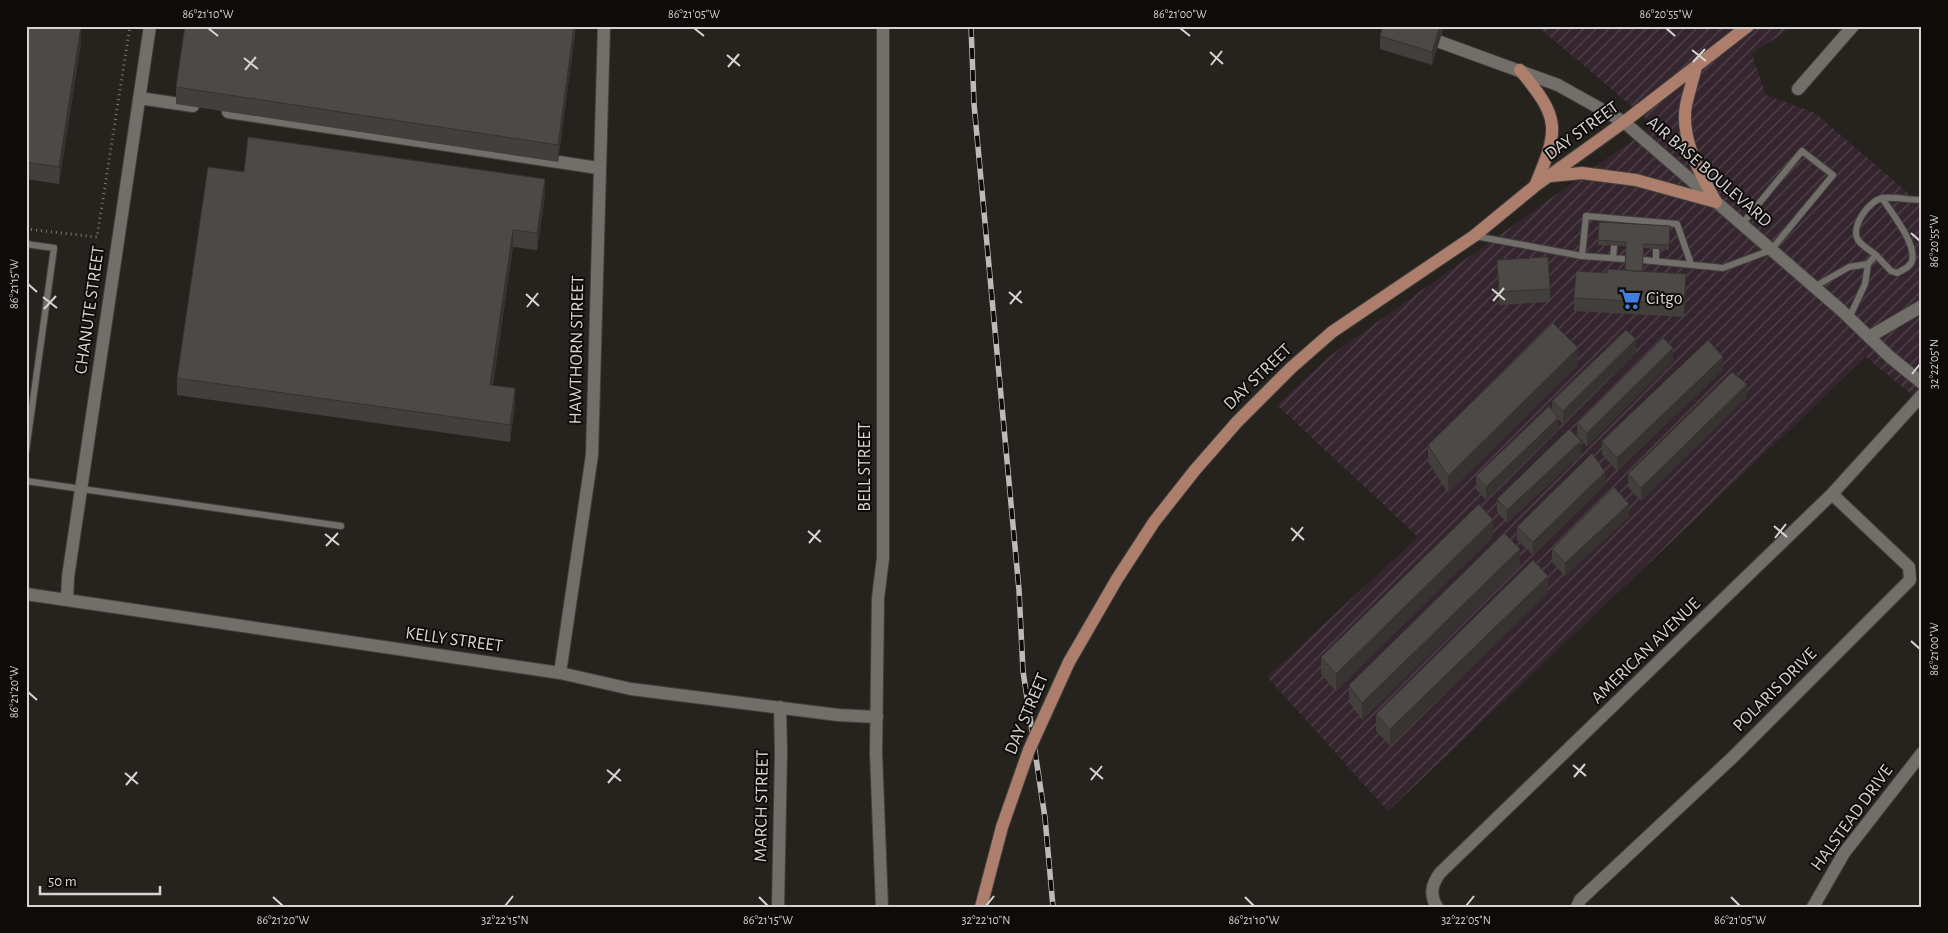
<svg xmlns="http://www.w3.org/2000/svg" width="1948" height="933" font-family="'Alegreya Sans',sans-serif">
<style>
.industrial{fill:url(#industrial-furrows)}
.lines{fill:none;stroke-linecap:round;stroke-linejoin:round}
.lane-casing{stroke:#43403e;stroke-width:8}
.street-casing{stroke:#43403e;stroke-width:14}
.secondary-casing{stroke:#43403e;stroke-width:14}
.primary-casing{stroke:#43403e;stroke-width:14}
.path{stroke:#7a7875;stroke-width:3;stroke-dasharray:1 4;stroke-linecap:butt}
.lane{stroke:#726e6a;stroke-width:6}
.street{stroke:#726e6a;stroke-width:12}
.secondary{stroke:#726e6a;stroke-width:12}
.primary{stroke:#ad7e6b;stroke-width:12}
.rail-casing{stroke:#bdbbb9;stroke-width:5.5}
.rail{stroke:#0e0c0b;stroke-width:4;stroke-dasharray:11;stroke-linecap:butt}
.primary-bridge-casing{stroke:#43403e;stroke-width:14;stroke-linecap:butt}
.primary-bridge{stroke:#ad7e6b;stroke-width:12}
.wall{fill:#423f3c}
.shaded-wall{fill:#363331}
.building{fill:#4d4946;stroke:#363331}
.ticks{fill:none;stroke:#d7d5d3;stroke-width:2}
.labels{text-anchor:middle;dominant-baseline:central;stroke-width:4;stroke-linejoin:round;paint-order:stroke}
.street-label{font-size:18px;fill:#d7d5d3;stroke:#0e0c0b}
.poi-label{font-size:18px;fill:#d7d5d3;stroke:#0e0c0b;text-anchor:start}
.neatline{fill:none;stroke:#d7d5d3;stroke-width:2}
.ticks-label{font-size:12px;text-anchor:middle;fill:#d7d5d3}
</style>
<defs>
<pattern id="industrial-furrows" width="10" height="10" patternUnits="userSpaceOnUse" patternTransform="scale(1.25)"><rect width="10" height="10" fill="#35252f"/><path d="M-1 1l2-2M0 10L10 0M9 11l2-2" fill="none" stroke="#52444c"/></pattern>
</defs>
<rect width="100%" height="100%" fill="#26231f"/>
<path class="industrial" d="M 1537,26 L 1793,26 L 1752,54 L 1766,95 L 1815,113 L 1922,205 L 1922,403 L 1866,357 L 1388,811 L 1267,677 L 1418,537 L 1277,405 L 1331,355 L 1654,125 Z"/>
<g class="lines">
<g class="lane-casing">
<path id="lane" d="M 1475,236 L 1582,256 L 1625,259
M 26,244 L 54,248 L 26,451
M 1876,255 L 1891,271 L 1897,273 C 1903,270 1910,267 1912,261 C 1917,244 1891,212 1882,198
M 1582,256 L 1586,216 L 1677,224 L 1691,264
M 1613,258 L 1614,246
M 1643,260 L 1723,268 L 1771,250 L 1833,175 L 1802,151 L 1742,224
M 1656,261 L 1656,249
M 1868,264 L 1876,255 C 1871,251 1862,246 1858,240 C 1850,227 1869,200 1883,198 C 1895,197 1909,200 1922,200
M 1814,287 L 1849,267 L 1868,264 L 1865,284 L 1849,318
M 26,481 L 341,526"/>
</g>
<g class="street-casing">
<path id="street" d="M 1440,42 L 1558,85 L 1624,122
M 1798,89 L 1853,26
M 139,98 L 193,106
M 228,112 L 598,168
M 1869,337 L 1922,306
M 26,594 L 560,673 L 631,689 L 838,715 L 877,717
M 67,600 L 68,577 L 150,26
M 560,673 L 592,455 L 604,26
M 778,907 L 781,752 L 780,707
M 1437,907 C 1429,894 1432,884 1440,873 L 1832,494 L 1922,395
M 1577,907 L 1580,900 L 1733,757 L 1910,580 L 1909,567 L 1832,494
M 1813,907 L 1844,853 L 1922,753"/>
</g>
<g class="secondary-casing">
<path id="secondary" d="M 1624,122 L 1841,310 L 1890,357 L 1922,383
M 882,907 L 876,753 L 878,598 L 883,558 L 883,26"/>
</g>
<g class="primary-casing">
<path id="primary" d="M 1696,67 C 1693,79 1689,92 1686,105 C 1680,139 1700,173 1716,202
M 1520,70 C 1561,119 1559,129 1535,186
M 1551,176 L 1582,173 L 1636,180 L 1716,202
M 1069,662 L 1117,579 L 1154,522 L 1195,470 L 1237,422 L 1291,368 L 1332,332 L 1474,236 L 1535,186 L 1624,122 L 1748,26
M 981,907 L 1002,827"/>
</g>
<path class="path" d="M 26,229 L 97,237 L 130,26"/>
<use href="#lane" class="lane"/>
<use href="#street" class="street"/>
<use href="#secondary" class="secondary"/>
<use href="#primary" class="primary"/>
<g class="rail-casing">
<path id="rail" d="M 971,26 L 974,104 L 1019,590 L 1023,671 L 1045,818 L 1053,907"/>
</g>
<use href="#rail" class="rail"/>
<g class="primary-bridge-casing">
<path id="primary-bridge" d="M 1002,827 L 1029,750 L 1069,662"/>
</g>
<use href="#primary-bridge" class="primary-bridge"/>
</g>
<path class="wall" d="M 26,26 L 81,43 L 59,184 L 26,179 Z
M 185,26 L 576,26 L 558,162 L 176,104 L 176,87 Z
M 1383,26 L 1444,26 L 1432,65 L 1380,49 L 1380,36 Z
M 244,172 L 545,196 L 537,250 L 513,247 L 493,385 L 515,405 L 510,442 L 177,395 L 177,378 Z
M 1670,226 L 1669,250 L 1644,248 L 1642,272 L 1686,287 L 1684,317 L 1574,311 L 1574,298 L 1607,273 L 1625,270 L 1626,246 L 1598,245 L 1598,240 Z
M 1497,260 L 1550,289 L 1550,302 L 1499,305 Z
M 1636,352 L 1563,424 L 1558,419 L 1558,430 L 1486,500 L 1476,489 L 1476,476 L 1552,410 L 1552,401 Z
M 1673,361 L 1587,446 L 1577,436 L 1577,423 Z
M 1578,365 L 1448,493 L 1428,462 L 1428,445 Z
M 1723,370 L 1617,471 L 1602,454 L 1602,441 Z
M 1747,397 L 1641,501 L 1628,487 L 1628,474 Z
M 1581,454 L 1507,523 L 1497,512 L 1497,499 Z
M 1605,485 L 1533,555 L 1517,540 L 1517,527 Z
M 1629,517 L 1565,576 L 1552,562 L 1552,549 Z
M 1493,537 L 1336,691 L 1321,674 L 1321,657 Z
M 1520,566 L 1362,720 L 1349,702 L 1349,685 Z
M 1548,593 L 1390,746 L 1376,731 L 1376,714 Z"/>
<path class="shaded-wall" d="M 81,26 L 81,43 L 59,184 L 59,167 Z
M 574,26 L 576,26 L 558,162 L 558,145 Z
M 1440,26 L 1444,26 L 1432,65 L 1432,52 Z
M 545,179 L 545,196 L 537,250 L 537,233 Z
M 513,230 L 513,247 L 490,402 L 490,385 Z
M 1686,274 L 1686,287 L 1684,317 L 1684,304 Z
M 1636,339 L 1636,352 L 1563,424 L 1563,411 Z
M 1578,348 L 1578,365 L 1448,493 L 1448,476 Z
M 1673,348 L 1673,361 L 1587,446 L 1587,433 Z
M 1723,357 L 1723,370 L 1617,471 L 1617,458 Z
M 1747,384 L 1747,397 L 1641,501 L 1641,488 Z
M 515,388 L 515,405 L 510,442 L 510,425 Z
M 1558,418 L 1558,430 L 1486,500 L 1486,487 Z
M 1581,441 L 1581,454 L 1507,523 L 1507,510 Z
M 1605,472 L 1605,485 L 1533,555 L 1533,542 Z
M 1629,504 L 1629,517 L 1565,576 L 1565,563 Z
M 1493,520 L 1493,537 L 1336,691 L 1336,674 Z
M 1520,549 L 1520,566 L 1362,720 L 1362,703 Z
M 1548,576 L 1548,593 L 1390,746 L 1390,729 Z"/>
<path class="building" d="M 26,26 L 81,26 L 59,167 L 26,162 Z
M 185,26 L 574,26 L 558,145 L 176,87 Z
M 1383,26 L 1440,26 L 1432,52 L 1380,36 Z
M 248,137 L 545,179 L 537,233 L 513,230 L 490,385 L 515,388 L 510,425 L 177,378 L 208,167 L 244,172 Z
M 1599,222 L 1670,226 L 1669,245 L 1644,244 L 1642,272 L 1625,270 L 1626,242 L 1598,240 Z
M 1548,257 L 1550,289 L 1499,292 L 1497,260 Z
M 1607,269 L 1686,274 L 1684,304 L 1574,298 L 1576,271 L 1607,273 Z
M 1553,323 L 1578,348 L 1448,476 L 1428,445 Z
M 1626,330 L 1636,339 L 1563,411 L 1552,401 Z
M 1663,338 L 1673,348 L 1587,433 L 1577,423 Z
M 1708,340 L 1723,357 L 1617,458 L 1602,441 Z
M 1732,372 L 1747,384 L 1641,488 L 1628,474 Z
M 1549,406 L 1558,418 L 1486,487 L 1476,476 Z
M 1569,429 L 1581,441 L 1507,510 L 1497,499 Z
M 1592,453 L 1605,472 L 1533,542 L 1517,527 Z
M 1614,487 L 1629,504 L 1565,563 L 1552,549 Z
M 1479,504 L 1493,520 L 1336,674 L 1321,657 Z
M 1504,533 L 1520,549 L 1362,703 L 1349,685 Z
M 1533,560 L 1548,576 L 1390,729 L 1376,714 Z"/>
<path class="ticks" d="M 208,28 L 218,36M 694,28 L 704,36M 1180,28 L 1190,36M 1666,28 L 1675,36M 1692,50 L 1706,61M 1210,52 L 1223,64M 727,55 L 740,66M 244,58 L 258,69M 1693,62 L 1705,49M 1211,65 L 1222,51M 728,67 L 739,54M 245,70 L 256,57M 1911,233 L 1920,241M 28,284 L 37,292M 1492,289 L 1505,300M 1009,292 L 1022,303M 526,294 L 539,306M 43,297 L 57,308M 1493,301 L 1504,288M 1010,304 L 1021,291M 527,307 L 538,293M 44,309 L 56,296M 1912,374 L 1920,364M 1774,526 L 1787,537M 1291,528 L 1304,540M 808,531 L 821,542M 325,534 L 339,545M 1775,538 L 1786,524M 1292,541 L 1303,527M 809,543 L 820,530M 326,546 L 338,533M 1911,641 L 1920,649M 28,692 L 37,700M 1573,765 L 1586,776M 1090,768 L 1103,779M 607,770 L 621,781M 125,773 L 138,784M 1574,777 L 1585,764M 1091,780 L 1102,766M 608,783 L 620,769M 126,785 L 137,772M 273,897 L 283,906M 759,897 L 768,906M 1245,897 L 1254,906M 1731,897 L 1740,906M 505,906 L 513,896M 986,906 L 994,896M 1466,906 L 1474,896"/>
<defs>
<g id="supermarket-bare" transform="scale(1.725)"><path d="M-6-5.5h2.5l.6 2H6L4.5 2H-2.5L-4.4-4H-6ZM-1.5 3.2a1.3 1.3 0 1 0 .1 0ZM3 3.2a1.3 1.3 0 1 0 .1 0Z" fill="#3f7fe0" stroke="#0e0c0b" stroke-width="2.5" paint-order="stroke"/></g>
</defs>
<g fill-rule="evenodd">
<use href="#supermarket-bare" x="1630" y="299"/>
</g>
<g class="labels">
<g class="street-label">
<text transform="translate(1582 131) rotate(-36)">DAY STREET</text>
<text transform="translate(1709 172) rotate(41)">AIR BASE BOULEVARD</text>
<text transform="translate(90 310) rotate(-82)">CHANUTE STREET</text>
<text transform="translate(577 350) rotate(-89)">HAWTHORN STREET</text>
<text transform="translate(1258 377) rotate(-44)">DAY STREET</text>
<text transform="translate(865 467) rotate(-90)">BELL STREET</text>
<text transform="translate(454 640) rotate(8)">KELLY STREET</text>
<text transform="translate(1646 651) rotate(-44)">AMERICAN AVENUE</text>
<text transform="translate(1775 690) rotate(-45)">POLARIS DRIVE</text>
<text transform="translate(1027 714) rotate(-67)">DAY STREET</text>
<text transform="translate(762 806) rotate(-89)">MARCH STREET</text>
<text transform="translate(1852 818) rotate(-54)">HALSTEAD DRIVE</text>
</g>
<g class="poi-label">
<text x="1646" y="299">Citgo</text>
</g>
</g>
<rect width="1948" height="933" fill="none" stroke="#0e0c0b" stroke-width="55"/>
<path d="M40 886v8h120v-8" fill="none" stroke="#d7d5d3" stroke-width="2.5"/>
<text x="48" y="886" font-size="15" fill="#d7d5d3" stroke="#0e0c0b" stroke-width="4" paint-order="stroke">50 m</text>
<rect x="28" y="28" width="1892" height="878" class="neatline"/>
<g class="ticks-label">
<text x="208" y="18">86°21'10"W</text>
<text x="694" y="18">86°21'05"W</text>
<text x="1180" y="18">86°21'00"W</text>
<text x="1666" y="18">86°20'55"W</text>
<text transform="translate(1934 241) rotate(-90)" y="4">86°20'55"W</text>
<text transform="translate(14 284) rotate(-90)" y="4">86°21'15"W</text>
<text transform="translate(1934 364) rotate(-90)" y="4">32°22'05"N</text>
<text transform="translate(1934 649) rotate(-90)" y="4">86°21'00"W</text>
<text transform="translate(14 692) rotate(-90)" y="4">86°21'20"W</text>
<text x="283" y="924">86°21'20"W</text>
<text x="505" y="924">32°22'15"N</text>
<text x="768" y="924">86°21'15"W</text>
<text x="986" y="924">32°22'10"N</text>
<text x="1254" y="924">86°21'10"W</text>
<text x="1466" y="924">32°22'05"N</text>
<text x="1740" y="924">86°21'05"W</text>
</g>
</svg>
